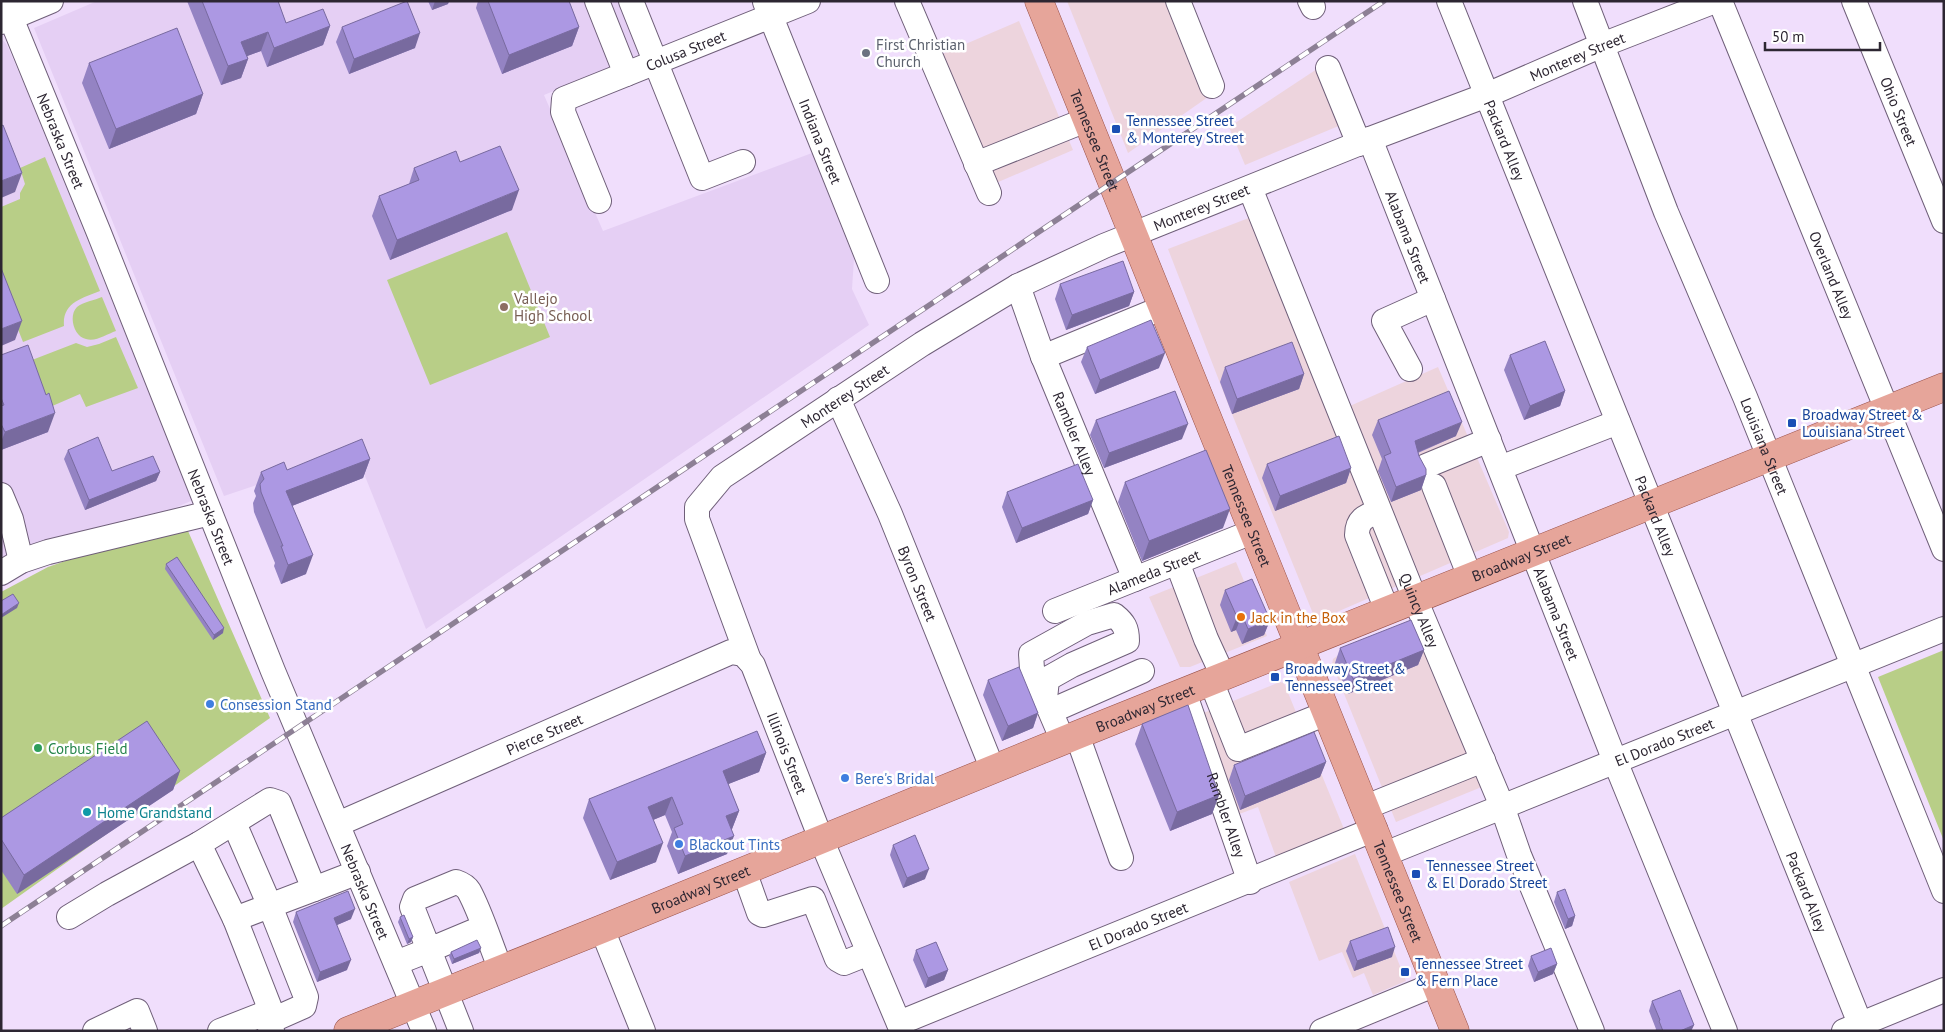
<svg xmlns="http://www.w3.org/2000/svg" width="1945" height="1032" font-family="'PT Sans',sans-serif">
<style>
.commercial{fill:#edd4dd}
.built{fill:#e5cff4}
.green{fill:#b8ce87}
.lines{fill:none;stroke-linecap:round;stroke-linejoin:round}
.minor-casing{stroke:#6f5f79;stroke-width:26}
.major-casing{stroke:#9a524a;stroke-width:29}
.minor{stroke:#fff;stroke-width:24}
.major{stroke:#e6a59a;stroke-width:28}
.rail-casing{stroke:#8d8095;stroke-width:5.5}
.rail{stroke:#fff;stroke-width:4;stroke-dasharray:11;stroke-linecap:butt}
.wall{fill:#9483c3}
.shaded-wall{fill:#786a9f}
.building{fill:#ac98e3;stroke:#786a9f}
.worship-dot{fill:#6b7280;stroke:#fff;stroke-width:2}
.transit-dot{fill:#1a4fb4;stroke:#fff;stroke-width:2}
.education-dot{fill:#8d6e63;stroke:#fff;stroke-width:2}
.food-dot{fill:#e8710a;stroke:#fff;stroke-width:2}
.shop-dot{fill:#3f7fe0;stroke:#fff;stroke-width:2}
.leisure-dot{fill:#2e9e5b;stroke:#fff;stroke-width:2}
.culture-dot{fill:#0f9aa8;stroke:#fff;stroke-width:2}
.labels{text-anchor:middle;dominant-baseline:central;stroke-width:5;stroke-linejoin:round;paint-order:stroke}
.worship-label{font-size:15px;fill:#5b616d;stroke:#fff;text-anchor:start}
.street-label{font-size:15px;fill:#2d2632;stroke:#fff}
.transit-label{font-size:15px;fill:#164399;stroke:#fff;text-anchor:start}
.education-label{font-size:15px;fill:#785e54;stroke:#fff;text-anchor:start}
.food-label{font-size:15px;fill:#c56008;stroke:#fff;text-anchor:start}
.shop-label{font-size:15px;fill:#366cbe;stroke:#fff;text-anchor:start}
.leisure-label{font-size:15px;fill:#27864d;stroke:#fff;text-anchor:start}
.culture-label{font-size:15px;fill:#0d838f;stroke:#fff;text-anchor:start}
</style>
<rect width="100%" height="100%" fill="#f0defc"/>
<path class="commercial" d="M 1067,1 L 1170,1 L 1208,97 L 1128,153 Z
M 1019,21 L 1073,150 L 989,186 L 933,58 Z
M 1320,67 L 1341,125 L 1245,165 L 1229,127 Z
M 1254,216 L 1334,413 L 1438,367 L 1509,532 L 1508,538 L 1316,621 L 1232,414 L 1168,249 Z
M 1236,562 L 1267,636 L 1190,667 L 1180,667 L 1149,597 Z
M 1418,624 L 1484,786 L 1396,822 L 1332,664 L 1333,659 L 1337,656 Z
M 1280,682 L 1284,683 L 1344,829 L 1278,863 L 1258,807 L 1234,816 L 1196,716 Z
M 1355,854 L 1406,981 L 1373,995 L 1364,973 L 1353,978 L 1342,952 L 1319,961 L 1289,882 Z"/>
<path class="built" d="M 97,1 L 628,1 L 649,52 L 544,95 L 603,231 L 812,153 L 854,259 L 852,289 L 869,325 L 426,629 L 357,456 L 278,478 L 224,496 L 34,28 Z
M 1,38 L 7,45 L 26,89 L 193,500 L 1,584 Z"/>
<path class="green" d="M 45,157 L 100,291 C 82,298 62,303 64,326 L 23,342 L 1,286 L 1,207 L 20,199 L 20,193 L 25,184 L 20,168 Z
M 507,232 L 550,337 L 430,385 L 387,280 Z
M 102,297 L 116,331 C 107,334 96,342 86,339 C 74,337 68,316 77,307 C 83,302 95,300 102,297 Z
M 116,337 L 138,388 L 86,407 L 80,394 L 50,407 L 32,360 L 76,343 L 87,347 L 99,344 Z
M 188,531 L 270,718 L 1,909 L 1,592 L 48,567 L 111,545 Z
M 1944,650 L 1944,841 L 1878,677 Z"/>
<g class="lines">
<g class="minor-casing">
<g id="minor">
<path id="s1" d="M 4,1 L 99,233 L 273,671 L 424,1031"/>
<path d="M 597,1 L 626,74"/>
<path d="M 631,1 L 702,178 L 743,162"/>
<path d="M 907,1 L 989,193"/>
<path d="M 1178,1 L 1212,86"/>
<path d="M 1310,1 L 1313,7"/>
<path id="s2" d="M 1449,1 L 1863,1031"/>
<path id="s3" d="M 1585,1 L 1666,212 L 1745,397 L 1944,891"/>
<path id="s4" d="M 1720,1 L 1944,549"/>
<path id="s5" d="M 1854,1 L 1944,221"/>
<path id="s6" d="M 765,2 L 877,281"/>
<path d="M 1,22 L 51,1"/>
<path d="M 1328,68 L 1359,144"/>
<path id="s7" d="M 1370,139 L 1615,761 L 1725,1031"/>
<path d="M 976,164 L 1086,120"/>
<path id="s8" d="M 1250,188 L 1415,599 L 1502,806 L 1519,855 L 1592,1031"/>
<path id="s9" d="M 599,201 L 563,112 L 564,99 L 808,1"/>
<path id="s10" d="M 1018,286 L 1042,354 L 1135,579"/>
<path d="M 1043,357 L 1162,308"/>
<path d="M 1410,369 L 1384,321 L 1433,299"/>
<path id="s11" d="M 838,399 L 890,514 L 993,770"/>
<path d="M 1426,466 L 1489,440"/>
<path d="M 1500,468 L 1618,422"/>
<path d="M 1434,486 L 1470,577"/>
<path d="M 1,495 L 11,519 L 21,561"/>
<path d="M 1379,511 C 1366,516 1357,519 1357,535 L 1387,610"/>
<path d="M 1177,562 L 1206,639 L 1223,676"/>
<path d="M 1,573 L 21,561 L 48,552 L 210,513"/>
<path id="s12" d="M 1055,611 L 1252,532"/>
<path d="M 1211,681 L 1238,749 L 1327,713"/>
<path id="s13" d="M 1184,692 L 1250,882"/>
<path d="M 1045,699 L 1032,669 L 1031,654 L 1087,623 L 1114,615 C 1124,623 1127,628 1127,641 L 1072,665 L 1047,679 L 1045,699 L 1063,741"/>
<path d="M 1051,711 L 1142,671"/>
<path d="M 1077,735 L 1121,858"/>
<path d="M 1366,807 L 1483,760"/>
<path d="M 234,823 L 270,906 L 306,997 L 304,1006 L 268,1022"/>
<path id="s14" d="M 338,824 L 731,652 L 743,654 L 749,660"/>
<path d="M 199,844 L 235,919 L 271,1011 L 268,1022 L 272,1031"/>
<path id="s15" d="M 1385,854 L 1944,629"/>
<path d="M 744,871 L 759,913 L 763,915 L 813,899 L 837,959 L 844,963 L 869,953"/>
<path d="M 314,889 L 358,872"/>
<path d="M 69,917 L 107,894 L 199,844 L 270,800 L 279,803 L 314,889 L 235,919"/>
<path d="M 484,927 L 429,950 L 412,907 L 415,899 L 456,882 C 462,884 466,886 469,891 C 481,913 491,946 501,970"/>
<path d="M 602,929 L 643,1031"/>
<path d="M 396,963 L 429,950 L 461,1031"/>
<path id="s16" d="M 899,1023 L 1375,829"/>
<path d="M 95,1031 L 137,1011 L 145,1031"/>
<path d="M 220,1031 L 271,1011"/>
<path id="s17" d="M 902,1031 L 821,839 L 753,665 L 749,660 L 697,519 L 697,507 L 722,477 L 922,344 L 1018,286 L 1104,246 L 1370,139 L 1487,95 L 1602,45 L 1715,1"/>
<path d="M 1322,1031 L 1436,984"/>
<path d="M 1844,1031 L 1944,990"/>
</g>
</g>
<g class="major-casing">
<g id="major">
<path id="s18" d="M 1039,1 L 1455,1031"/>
<path id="s19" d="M 348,1031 L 602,929 L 1077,735 L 1944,387"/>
</g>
</g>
<use href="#minor" class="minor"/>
<use href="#major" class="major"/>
<g class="rail-casing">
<path id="rail" d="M 1,926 L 1384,1"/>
</g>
<use href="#rail" class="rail"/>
</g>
<path class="wall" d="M 187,1 L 278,1 L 286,23 L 330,26 L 323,45 L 267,67 L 261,51 L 247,56 L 248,59 L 241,78 L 221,85 Z
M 428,1 L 449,1 L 448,4 L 432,10 Z
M 478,1 L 569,1 L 579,27 L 572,46 L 502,74 L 476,8 Z
M 342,27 L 415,48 L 349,74 L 336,42 Z
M 89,63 L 203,94 L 196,114 L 109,149 L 82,83 Z
M 460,162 L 512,210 L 390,260 L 372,216 L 379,196 L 409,184 L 414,168 Z
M 1060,284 L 1134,292 L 1129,306 L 1066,330 L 1055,299 Z
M 1087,347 L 1159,368 L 1095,394 L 1081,362 Z
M 1,355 L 48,432 L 1,450 Z
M 1510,355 L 1565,391 L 1560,406 L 1524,420 L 1504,370 Z
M 1225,367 L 1304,374 L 1299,389 L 1232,414 L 1220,382 Z
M 1096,420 L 1182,439 L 1104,468 L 1090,435 Z
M 1378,420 L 1456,436 L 1418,453 L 1426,475 L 1421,490 L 1391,502 L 1378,471 L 1382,459 L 1372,435 Z
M 68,450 L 112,471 L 160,472 L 156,481 L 85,510 L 64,459 Z
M 370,459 L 363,478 L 292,506 L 306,574 L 281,584 L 274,566 L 275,563 L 254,512 L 253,503 L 256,496 L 254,491 L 261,472 L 287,470 Z
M 1267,464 L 1351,468 L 1346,483 L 1275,511 L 1262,478 Z
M 1125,482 L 1223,528 L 1142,561 L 1118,502 Z
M 1007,492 L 1093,500 L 1088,514 L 1016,543 L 1002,507 Z
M 166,564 L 223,633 L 213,640 L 165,569 Z
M 1225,590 L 1270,620 L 1264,635 L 1242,644 L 1236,630 L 1231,632 L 1220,605 Z
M 1340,648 L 1424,650 L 1418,665 L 1348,694 L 1335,663 Z
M 988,680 L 1038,713 L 1033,728 L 1002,741 L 983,695 Z
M 1142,724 L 1219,795 L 1212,814 L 1170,831 L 1135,744 Z
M 766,753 L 759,772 L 728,784 L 739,811 L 732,829 L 731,830 L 727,854 L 678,874 L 667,846 L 672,832 L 665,815 L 653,820 L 656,862 L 610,880 L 583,818 L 589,799 Z
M 1326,762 L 1320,777 L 1240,810 L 1229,780 L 1234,765 Z
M 180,771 L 173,790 L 17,894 L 1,870 L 1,818 Z
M 893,845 L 925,879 L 903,888 L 890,855 Z
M 1557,892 L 1575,916 L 1572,926 L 1565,929 L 1554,902 Z
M 296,912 L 351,919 L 337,925 L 347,970 L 317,982 L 293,922 Z
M 400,917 L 413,937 L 411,942 L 407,944 L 398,922 Z
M 1350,941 L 1392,957 L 1354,971 L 1346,951 Z
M 481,948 L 479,953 L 452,964 L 449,956 L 451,952 Z
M 916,950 L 948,970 L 944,980 L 925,988 L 913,960 Z
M 1531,956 L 1557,964 L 1553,974 L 1534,982 L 1528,966 Z
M 1652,1001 L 1694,1025 L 1691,1031 L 1655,1031 L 1656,1029 L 1649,1011 Z"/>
<path class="shaded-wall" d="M 435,1 L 449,1 L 448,4 L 432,10 Z
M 330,26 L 323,45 L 267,67 L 274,48 Z
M 579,27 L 572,46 L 502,74 L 509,55 Z
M 268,32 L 261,51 L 234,61 L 241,42 Z
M 420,33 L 415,48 L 349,74 L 354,59 Z
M 248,59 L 241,78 L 221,85 L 228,66 Z
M 203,94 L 196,114 L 109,149 L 116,129 Z
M 22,173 L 15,192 L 1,198 L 1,181 Z
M 519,190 L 512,210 L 390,260 L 397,240 Z
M 1134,292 L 1129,306 L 1066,330 L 1072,315 Z
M 22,321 L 15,340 L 1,346 L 1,329 Z
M 1165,353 L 1159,368 L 1095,394 L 1100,380 Z
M 1304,374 L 1299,389 L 1232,414 L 1237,399 Z
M 1565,391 L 1560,406 L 1524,420 L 1530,406 Z
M 55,413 L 48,432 L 1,450 L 1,442 L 5,432 Z
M 1462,422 L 1456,436 L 1409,456 L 1415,441 Z
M 1188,424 L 1182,439 L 1104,468 L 1109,453 Z
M 370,459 L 363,478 L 279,511 L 286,491 Z
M 1351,468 L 1346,483 L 1275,511 L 1280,496 Z
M 160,472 L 156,481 L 85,510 L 89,500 Z
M 1426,475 L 1421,490 L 1391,502 L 1396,487 Z
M 1093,500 L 1088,514 L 1016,543 L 1022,528 Z
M 1230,509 L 1223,528 L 1142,561 L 1149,541 Z
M 313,555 L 306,574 L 281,584 L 288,565 Z
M 19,603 L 17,608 L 1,618 L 1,615 Z
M 1242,615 L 1236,630 L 1231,632 L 1237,617 Z
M 1270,620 L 1264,635 L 1242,644 L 1248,629 Z
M 224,628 L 223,633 L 213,640 L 214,635 Z
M 1424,650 L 1418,665 L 1348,694 L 1353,679 Z
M 1038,713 L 1033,728 L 1002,741 L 1008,726 Z
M 766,753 L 759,772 L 716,789 L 723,771 Z
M 1326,762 L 1320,777 L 1240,810 L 1245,796 Z
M 180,771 L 173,790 L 17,894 L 24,875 Z
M 1219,795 L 1212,814 L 1170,831 L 1177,812 Z
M 672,797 L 665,815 L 641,825 L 648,807 Z
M 739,811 L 732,829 L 719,834 L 726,816 Z
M 734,836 L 727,854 L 678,874 L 685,856 Z
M 663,843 L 656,862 L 610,880 L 617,862 Z
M 929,869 L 925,879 L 903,888 L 907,878 Z
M 355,909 L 351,919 L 330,928 L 334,918 Z
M 1575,916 L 1572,926 L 1565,929 L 1568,919 Z
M 413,937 L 411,942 L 407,944 L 409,939 Z
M 1395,947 L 1392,957 L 1354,971 L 1357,961 Z
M 481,948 L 479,953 L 452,964 L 454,959 Z
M 351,960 L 347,970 L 317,982 L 320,972 Z
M 1557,964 L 1553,974 L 1534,982 L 1538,972 Z
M 948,970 L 944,980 L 925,988 L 928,978 Z
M 1694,1025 L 1691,1031 L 1680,1031 Z"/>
<path class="building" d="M 202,1 L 278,1 L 286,23 L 323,9 L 330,26 L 274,48 L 268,32 L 241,42 L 248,59 L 228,66 Z
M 407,1 L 420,33 L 354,59 L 342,27 Z
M 488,1 L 569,1 L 579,27 L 509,55 Z
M 177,28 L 203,94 L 116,129 L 89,63 Z
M 3,125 L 22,173 L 1,181 L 1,126 Z
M 500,146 L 519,190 L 397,240 L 379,196 L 419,180 L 414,168 L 456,151 L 460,162 Z
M 1123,261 L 1134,292 L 1072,315 L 1060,284 Z
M 1,268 L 22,321 L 1,329 Z
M 1151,320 L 1165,353 L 1100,380 L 1087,347 Z
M 1545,341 L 1565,391 L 1530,406 L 1510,355 Z
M 1292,342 L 1304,374 L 1237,399 L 1225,367 Z
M 28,345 L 46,395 L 49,393 L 55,413 L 5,432 L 1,424 L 1,406 L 4,405 L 1,398 L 1,355 Z
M 1175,391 L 1188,424 L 1109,453 L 1096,420 Z
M 1449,391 L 1462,422 L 1415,441 L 1419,456 L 1426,469 L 1426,475 L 1396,487 L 1384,456 L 1391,453 L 1378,420 Z
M 1339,436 L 1351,468 L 1280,496 L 1267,464 Z
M 98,437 L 112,471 L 153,456 L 160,472 L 89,500 L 68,450 Z
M 362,439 L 370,459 L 286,491 L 313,555 L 288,565 L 281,546 L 283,546 L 261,492 L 260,484 L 264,479 L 261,472 L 284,462 L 287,470 Z
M 1206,450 L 1230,509 L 1149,541 L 1125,482 Z
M 1078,464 L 1093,500 L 1022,528 L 1007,492 Z
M 177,557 L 224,628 L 214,635 L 166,564 Z
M 1252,579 L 1270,620 L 1248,629 L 1242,615 L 1237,617 L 1225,590 Z
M 13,594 L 19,603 L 1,615 L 1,601 Z
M 1411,620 L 1424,650 L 1353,679 L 1340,648 Z
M 1019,667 L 1038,713 L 1008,726 L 988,680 Z
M 1188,705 L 1219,795 L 1177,812 L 1142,724 Z
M 147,721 L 180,771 L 24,875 L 1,839 L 1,818 Z
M 757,731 L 766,753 L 723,771 L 739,811 L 726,816 L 734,836 L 685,856 L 674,828 L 683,824 L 672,797 L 648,807 L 663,843 L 617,862 L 589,799 Z
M 1314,732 L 1326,762 L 1245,796 L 1234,765 Z
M 915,835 L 929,869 L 907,878 L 893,845 Z
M 1565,889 L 1575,916 L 1568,919 L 1557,892 Z
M 348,891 L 355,909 L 334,918 L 351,960 L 320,972 L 296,912 Z
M 404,915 L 413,937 L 409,939 L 400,917 Z
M 1388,927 L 1395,947 L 1357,961 L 1350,941 Z
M 477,940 L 481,948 L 454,959 L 451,952 Z
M 936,942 L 948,970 L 928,978 L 916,950 Z
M 1551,948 L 1557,964 L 1538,972 L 1531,956 Z
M 1680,990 L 1694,1025 L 1680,1031 L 1663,1031 L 1659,1021 L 1660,1020 L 1652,1001 Z"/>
<circle class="worship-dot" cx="866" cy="53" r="5"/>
<g class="transit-dot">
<rect x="1111" y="124" width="10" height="10" rx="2.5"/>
<rect x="1787" y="418" width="10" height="10" rx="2.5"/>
<rect x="1270" y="672" width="10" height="10" rx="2.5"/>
<rect x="1411" y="869" width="10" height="10" rx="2.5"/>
<rect x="1400" y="967" width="10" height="10" rx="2.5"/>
</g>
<circle class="education-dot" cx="504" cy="307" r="5"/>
<circle class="food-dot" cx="1241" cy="617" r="5"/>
<g class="shop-dot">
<circle cx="210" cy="704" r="5"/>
<circle cx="845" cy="778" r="5"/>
<circle cx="679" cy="844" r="5"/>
</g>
<circle class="leisure-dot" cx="38" cy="748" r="5"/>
<circle class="culture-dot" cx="87" cy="812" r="5"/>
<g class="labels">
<g class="worship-label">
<text x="876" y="44">First Christian<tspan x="876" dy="17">Church</tspan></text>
</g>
<g class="street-label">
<text stroke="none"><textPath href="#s9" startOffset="240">Colusa Street</textPath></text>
<text stroke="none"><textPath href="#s17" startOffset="1560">Monterey Street</textPath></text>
<text stroke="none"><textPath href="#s5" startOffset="119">Ohio Street</textPath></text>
<text stroke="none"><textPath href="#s2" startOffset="150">Packard Alley</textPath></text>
<text stroke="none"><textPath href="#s1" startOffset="151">Nebraska Street</textPath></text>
<text stroke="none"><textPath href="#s6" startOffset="150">Indiana Street</textPath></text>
<text stroke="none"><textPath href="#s18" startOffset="150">Tennessee Street</textPath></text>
<text stroke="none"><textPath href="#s17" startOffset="1155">Monterey Street</textPath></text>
<text stroke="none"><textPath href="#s7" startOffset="105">Alabama Street</textPath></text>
<text stroke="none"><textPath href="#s4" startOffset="296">Overland Alley</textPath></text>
<text stroke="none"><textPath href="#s17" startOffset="750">Monterey Street</textPath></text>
<text stroke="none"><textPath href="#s10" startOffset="158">Rambler Alley</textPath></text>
<text stroke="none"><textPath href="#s3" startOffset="480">Louisiana Street</textPath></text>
<text stroke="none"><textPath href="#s18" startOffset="555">Tennessee Street</textPath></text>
<text stroke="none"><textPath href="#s2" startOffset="555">Packard Alley</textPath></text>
<text stroke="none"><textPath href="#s1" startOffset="556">Nebraska Street</textPath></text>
<text stroke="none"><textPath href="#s19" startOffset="1265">Broadway Street</textPath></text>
<text stroke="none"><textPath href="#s12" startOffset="106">Alameda Street</textPath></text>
<text stroke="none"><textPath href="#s11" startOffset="201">Byron Street</textPath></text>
<text stroke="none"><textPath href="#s8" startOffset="455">Quincy Alley</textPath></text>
<text stroke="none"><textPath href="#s7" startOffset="510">Alabama Street</textPath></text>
<text stroke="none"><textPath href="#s19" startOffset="860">Broadway Street</textPath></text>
<text stroke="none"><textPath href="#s14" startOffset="225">Pierce Street</textPath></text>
<text stroke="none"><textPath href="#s15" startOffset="301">El Dorado Street</textPath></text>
<text transform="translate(787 753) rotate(69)">Illinois Street</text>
<text stroke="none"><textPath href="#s13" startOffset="130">Rambler Alley</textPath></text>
<text stroke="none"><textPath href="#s19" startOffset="380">Broadway Street</textPath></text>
<text stroke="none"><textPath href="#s1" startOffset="961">Nebraska Street</textPath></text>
<text stroke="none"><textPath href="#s18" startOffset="960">Tennessee Street</textPath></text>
<text stroke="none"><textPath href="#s2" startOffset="960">Packard Alley</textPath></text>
<text stroke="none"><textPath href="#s16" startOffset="258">El Dorado Street</textPath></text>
</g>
<g class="transit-label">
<text x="1126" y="120">Tennessee Street<tspan x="1126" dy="17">&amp; Monterey Street</tspan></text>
<text x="1802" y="414">Broadway Street &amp;<tspan x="1802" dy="17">Louisiana Street</tspan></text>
<text x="1285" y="668">Broadway Street &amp;<tspan x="1285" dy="17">Tennessee Street</tspan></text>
<text x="1426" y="865">Tennessee Street<tspan x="1426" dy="17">&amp; El Dorado Street</tspan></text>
<text x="1415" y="963">Tennessee Street<tspan x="1415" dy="17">&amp; Fern Place</tspan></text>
</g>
<g class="education-label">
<text x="514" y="298">Vallejo<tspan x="514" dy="17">High School</tspan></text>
</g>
<g class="food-label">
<text x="1251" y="617">Jack in the Box</text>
</g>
<g class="shop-label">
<text x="220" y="704">Consession Stand</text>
<text x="855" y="778">Bere's Bridal</text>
<text x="689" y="844">Blackout Tints</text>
</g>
<g class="leisure-label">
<text x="48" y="748">Corbus Field</text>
</g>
<g class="culture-label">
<text x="97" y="812">Home Grandstand</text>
</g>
</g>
<rect width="1945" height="1032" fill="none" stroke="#2d2632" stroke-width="5"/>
<path d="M1765 42v8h115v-8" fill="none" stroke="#2d2632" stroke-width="2.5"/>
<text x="1772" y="42" font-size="15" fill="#2d2632" stroke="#ffffff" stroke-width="4" paint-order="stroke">50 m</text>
</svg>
